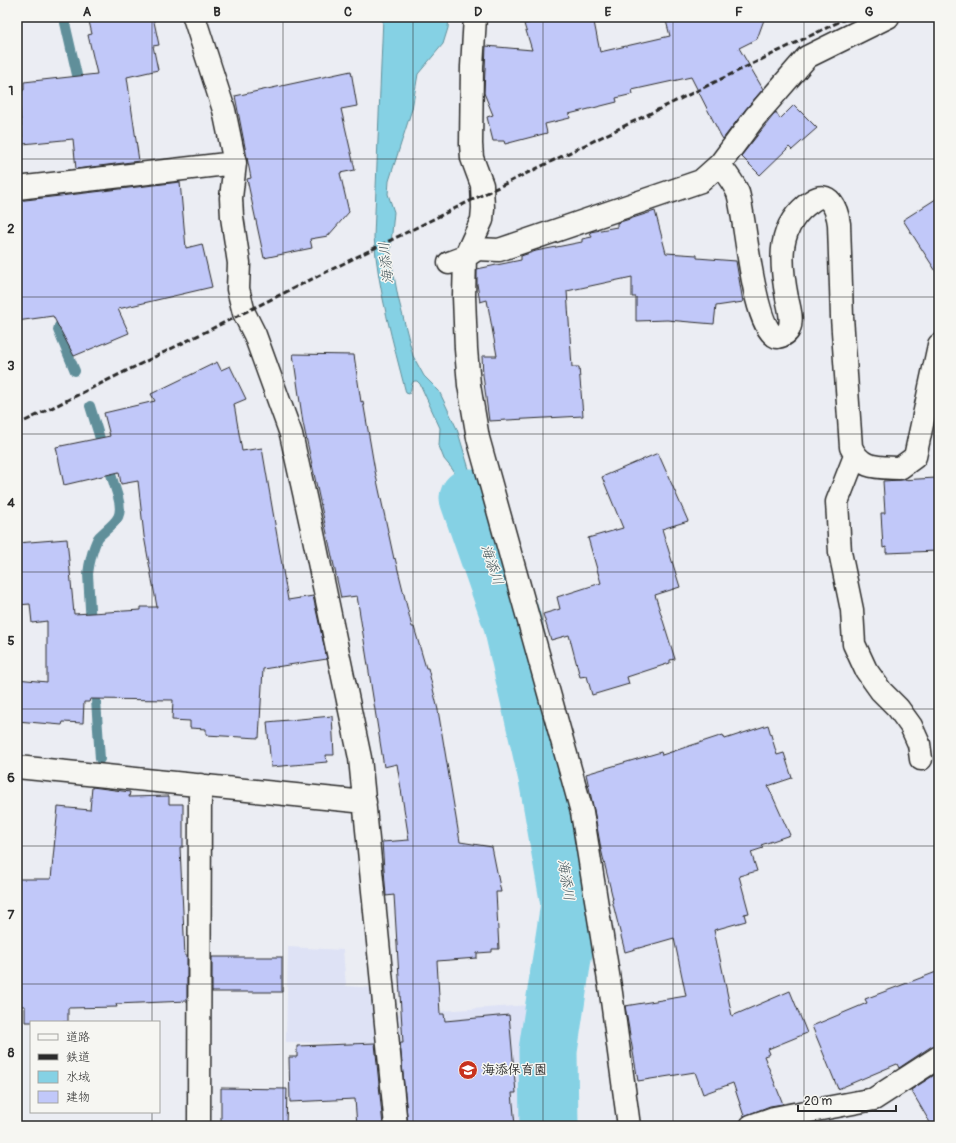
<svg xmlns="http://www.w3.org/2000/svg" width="956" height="1143" font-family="Pangolin,'Klee One',sans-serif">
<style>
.built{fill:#dee2f5}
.water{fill:#85d1e4;stroke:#618f9a}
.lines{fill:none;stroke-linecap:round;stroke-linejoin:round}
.stream{stroke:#618f9a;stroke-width:10}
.river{stroke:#85d1e4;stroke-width:59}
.building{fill:#c1c8f9;stroke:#2b2b2b}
.minor-casing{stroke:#2b2b2b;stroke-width:25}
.minor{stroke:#f6f6f2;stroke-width:22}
.rail{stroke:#2b2b2b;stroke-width:3;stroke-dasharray:6 3;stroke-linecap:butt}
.grid{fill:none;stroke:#2b2b2b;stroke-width:1;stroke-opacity:0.55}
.labels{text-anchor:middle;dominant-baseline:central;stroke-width:3;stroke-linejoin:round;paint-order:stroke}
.poi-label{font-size:13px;font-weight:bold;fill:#2b2b2b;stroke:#f6f6f2;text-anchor:start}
.water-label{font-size:14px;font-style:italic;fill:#425459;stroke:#f6f6f2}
.neatline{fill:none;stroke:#2b2b2b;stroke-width:1.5}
.grid-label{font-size:13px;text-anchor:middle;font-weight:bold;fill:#2b2b2b}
</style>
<rect width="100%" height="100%" fill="#ebedf3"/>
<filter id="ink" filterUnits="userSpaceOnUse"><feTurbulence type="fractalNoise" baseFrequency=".025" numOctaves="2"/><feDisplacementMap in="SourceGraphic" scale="8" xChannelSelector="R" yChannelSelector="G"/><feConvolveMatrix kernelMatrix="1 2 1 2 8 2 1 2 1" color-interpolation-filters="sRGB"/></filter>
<g filter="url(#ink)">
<path class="built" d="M 288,947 L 343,950 L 346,986 L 374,988 L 379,1044 L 286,1042 Z
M 530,1005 L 536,1126 L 408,1126 L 396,1014 Z"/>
<path class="water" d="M 383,17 L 449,17 L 448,28 L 443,44 L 418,74 L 412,109 L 389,181 L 388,194 L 394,212 L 390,254 L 398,297 L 413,356 L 424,376 L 439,391 L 457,429 L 472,479 L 502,573 L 489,580 L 453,470 L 444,459 L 439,446 L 440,428 L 420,384 L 417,381 L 414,381 C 410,385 412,390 409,394 L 406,393 C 393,342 378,290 374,237 Z"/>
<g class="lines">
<path class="stream" d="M 66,17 L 65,23 L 80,88
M 66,317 L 59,326 L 58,330 L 75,371
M 90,406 L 118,497 C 123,515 118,520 105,531 C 103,533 100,535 98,538 C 93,547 89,564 88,574 L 91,626
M 95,685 L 100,759"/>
<path class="river" d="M 469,498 L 512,621 L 548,778 L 570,904 L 548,1051 L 549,1126"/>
</g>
<path class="building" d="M 88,17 L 153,17 L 159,45 L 153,46 L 158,70 L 127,77 L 139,161 L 76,169 L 73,139 L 23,144 L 18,91 L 24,90 L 24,82 L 97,74 L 88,35 L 92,34 Z
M 530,17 L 593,17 L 600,52 L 670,36 L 665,17 L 765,17 L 757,39 L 739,48 L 763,89 L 745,110 L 723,139 L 721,136 L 691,77 L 632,90 L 633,94 L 616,98 L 617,102 L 569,114 L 570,118 L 545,124 L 547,133 L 505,144 L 504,141 L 493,141 L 487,117 L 493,115 L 484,93 L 486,46 L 532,50 L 524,24 L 532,22 Z
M 351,71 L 357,106 L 341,109 L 355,170 L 340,173 L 349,212 L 328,236 L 310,239 L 312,248 L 264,258 L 247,179 L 251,178 L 235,96 Z
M 794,105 L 817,128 L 792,150 L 789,147 L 760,175 L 741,156 L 776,112 L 780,119 Z
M 180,182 L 186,248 L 202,244 L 212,287 L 118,309 L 129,333 L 74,356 L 53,316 L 17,321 L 17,201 Z
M 939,197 L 939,276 L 903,220 Z
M 655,211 L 666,253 L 697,255 L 697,258 L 736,261 L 743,302 L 716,306 L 714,324 L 667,320 L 636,321 L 636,297 L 632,297 L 632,277 L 567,291 L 572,367 L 579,367 L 583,416 L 489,421 L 483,375 L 482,356 L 497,356 L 487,300 L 480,302 L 477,284 L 477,269 L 521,260 L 521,256 L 536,251 L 582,242 L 582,239 L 592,237 L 590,232 L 617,227 L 617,223 Z
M 293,354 L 354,355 L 361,402 L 363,401 L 375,471 L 394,559 L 395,558 L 412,627 L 414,627 L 426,668 L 428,668 L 438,710 L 460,842 L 492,847 L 501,892 L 496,892 L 499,949 L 492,949 L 492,952 L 477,953 L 477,958 L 437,961 L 440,1014 L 444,1014 L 445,1021 L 509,1015 L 516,1093 L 512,1093 L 515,1126 L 408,1126 L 400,1043 L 403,1043 L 394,895 L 386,896 L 382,842 L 409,840 L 397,764 L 384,767 L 357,596 L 341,598 L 303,423 Z
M 217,362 L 221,370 L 230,366 L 246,399 L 234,404 L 242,451 L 262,448 L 288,600 L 313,596 L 327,659 L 263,669 L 259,738 L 206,735 L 206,729 L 190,728 L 190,721 L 172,720 L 173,700 L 90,699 L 89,702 L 84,702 L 83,723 L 63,722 L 62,725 L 17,721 L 17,679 L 47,682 L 47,621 L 32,623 L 30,604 L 17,605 L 17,543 L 67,539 L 74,614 L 141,610 L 141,607 L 157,607 L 144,536 L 138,481 L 121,484 L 119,472 L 64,485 L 56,447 L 110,436 L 104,413 L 155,401 L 151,394 Z
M 658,453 L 688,521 L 662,529 L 680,587 L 655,595 L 675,659 L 670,660 L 670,663 L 627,677 L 629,684 L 592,695 L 587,676 L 580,677 L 569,635 L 551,640 L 543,614 L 560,609 L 557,597 L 601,583 L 588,538 L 623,528 L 602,477 Z
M 936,478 L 938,551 L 886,553 L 886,547 L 883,548 L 881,513 L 885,513 L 883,481 Z
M 332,716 L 334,755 L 326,755 L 327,762 L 271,767 L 267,722 Z
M 768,725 L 777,755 L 784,753 L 792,778 L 768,786 L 790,835 L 761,845 L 763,848 L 751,852 L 757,871 L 739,876 L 749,913 L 744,914 L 746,921 L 714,930 L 732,1016 L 790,991 L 807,1033 L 768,1049 L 770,1054 L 764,1056 L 783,1104 L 770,1106 L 744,1116 L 733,1083 L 703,1094 L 695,1072 L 638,1081 L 625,1006 L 686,996 L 674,938 L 625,952 L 612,900 L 613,899 L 601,849 L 594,810 L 586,774 L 661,752 L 662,755 L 723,735 L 725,739 Z
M 92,787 L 130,792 L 129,797 L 169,796 L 169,804 L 183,804 L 183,847 L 180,847 L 185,956 L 187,956 L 187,1001 L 116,1004 L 117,1007 L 68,1008 L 68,1022 L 25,1022 L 25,1006 L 17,1006 L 17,879 L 51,879 L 58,807 L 90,810 Z
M 212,957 L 282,957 L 282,992 L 212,992 Z
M 939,971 L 939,1045 L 932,1046 L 899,1068 L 897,1064 L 838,1089 L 812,1026 L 867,1003 L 865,999 Z
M 375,1043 L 383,1126 L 357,1126 L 355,1099 L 290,1102 L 289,1057 L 297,1057 L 297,1046 Z
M 939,1072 L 939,1126 L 932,1126 L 911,1090 Z
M 221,1088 L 287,1089 L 286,1126 L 221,1126 Z"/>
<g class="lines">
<g class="minor-casing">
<path id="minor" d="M 194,17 L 224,110 L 235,163 L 231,198 L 232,217 L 239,263 L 238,289 L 244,313 L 255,335 L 291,434 L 311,524 L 360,758 L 396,1126
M 475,17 L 472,67 L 471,144 L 472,158 L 482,185 L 483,208 L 482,220 L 465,257 L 464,296 L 466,349 L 469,385 L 478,438 L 582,812 L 611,993 L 629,1126
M 720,164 C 725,173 734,183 738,193 C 746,219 752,327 777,337 C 782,336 787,334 789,329 C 793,320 789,307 787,298 C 780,262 776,225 812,201 C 829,189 837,209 839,224 L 842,317 L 851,447 C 861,470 878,467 900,468 L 915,457 L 939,345
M 17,188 L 235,163
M 449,263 L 465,257 L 477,249 L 499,250 L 701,181 L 720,164 L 755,117 L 807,57 L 888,17
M 855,456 L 837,502 L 840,552 L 852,610 L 854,644 L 866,670 L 881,691 L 898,708 L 911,726 L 919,744 L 921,759
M 17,767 L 365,802
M 199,1126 L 200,785
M 751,1126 L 774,1118 L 874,1099 L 939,1057"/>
</g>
<use href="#minor" class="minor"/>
<path class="rail" d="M 17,425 L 482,195 L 849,17"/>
</g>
</g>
<path class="grid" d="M 152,17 L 152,1022M 283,17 L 283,1126M 413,17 L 413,1126M 543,17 L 543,1126M 673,17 L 673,1126M 804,17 L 804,1126M 17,159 L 939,159M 17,297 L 939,297M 17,434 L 939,434M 17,572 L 939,572M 17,709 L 939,709M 17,846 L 939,846M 17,984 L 939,984M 152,1112 L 152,1126"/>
<defs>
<g id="school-disc" transform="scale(1)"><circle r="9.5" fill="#c8321e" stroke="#f6f6f2"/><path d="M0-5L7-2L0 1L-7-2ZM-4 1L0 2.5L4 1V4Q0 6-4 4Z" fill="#fff"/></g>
</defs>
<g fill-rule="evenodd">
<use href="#school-disc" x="468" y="1070"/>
</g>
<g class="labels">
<g class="poi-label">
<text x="482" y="1070">海添保育園</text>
</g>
<g class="water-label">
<text transform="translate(386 263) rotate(-96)">海添川</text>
<text transform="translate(492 565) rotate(71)">海添川</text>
<text transform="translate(566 880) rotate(81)">海添川</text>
</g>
</g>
<rect width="956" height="1143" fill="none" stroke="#f6f6f2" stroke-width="44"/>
<rect x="30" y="1021" width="130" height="92" fill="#f6f6f2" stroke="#a5a5a2"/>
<rect x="38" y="1034" width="20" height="6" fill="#f6f6f2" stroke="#a5a5a2"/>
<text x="66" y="1041" font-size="12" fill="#2b2b2b">道路</text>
<rect x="38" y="1054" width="20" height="6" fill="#2b2b2b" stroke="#a5a5a2"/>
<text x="66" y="1061" font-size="12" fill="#2b2b2b">鉄道</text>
<rect x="38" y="1071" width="20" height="12" fill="#85d1e4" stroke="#a5a5a2"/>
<text x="66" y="1081" font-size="12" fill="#2b2b2b">水域</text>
<rect x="38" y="1091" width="20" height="12" fill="#c1c8f9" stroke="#a5a5a2"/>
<text x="66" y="1101" font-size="12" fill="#2b2b2b">建物</text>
<path d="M798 1105v6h98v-6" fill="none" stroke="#2b2b2b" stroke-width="2"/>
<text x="804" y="1105" font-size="12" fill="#2b2b2b" stroke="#f6f6f2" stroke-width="3" paint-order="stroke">20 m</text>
<rect x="22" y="22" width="912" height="1099" class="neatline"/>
<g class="grid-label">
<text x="87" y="16">A</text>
<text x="217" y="16">B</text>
<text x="348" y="16">C</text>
<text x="478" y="16">D</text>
<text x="608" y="16">E</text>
<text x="739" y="16">F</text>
<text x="869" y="16">G</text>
<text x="11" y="95">1</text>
<text x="11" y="233">2</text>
<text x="11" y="370">3</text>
<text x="11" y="507">4</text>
<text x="11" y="645">5</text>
<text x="11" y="782">6</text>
<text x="11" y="919">7</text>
<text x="11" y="1057">8</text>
</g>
</svg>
